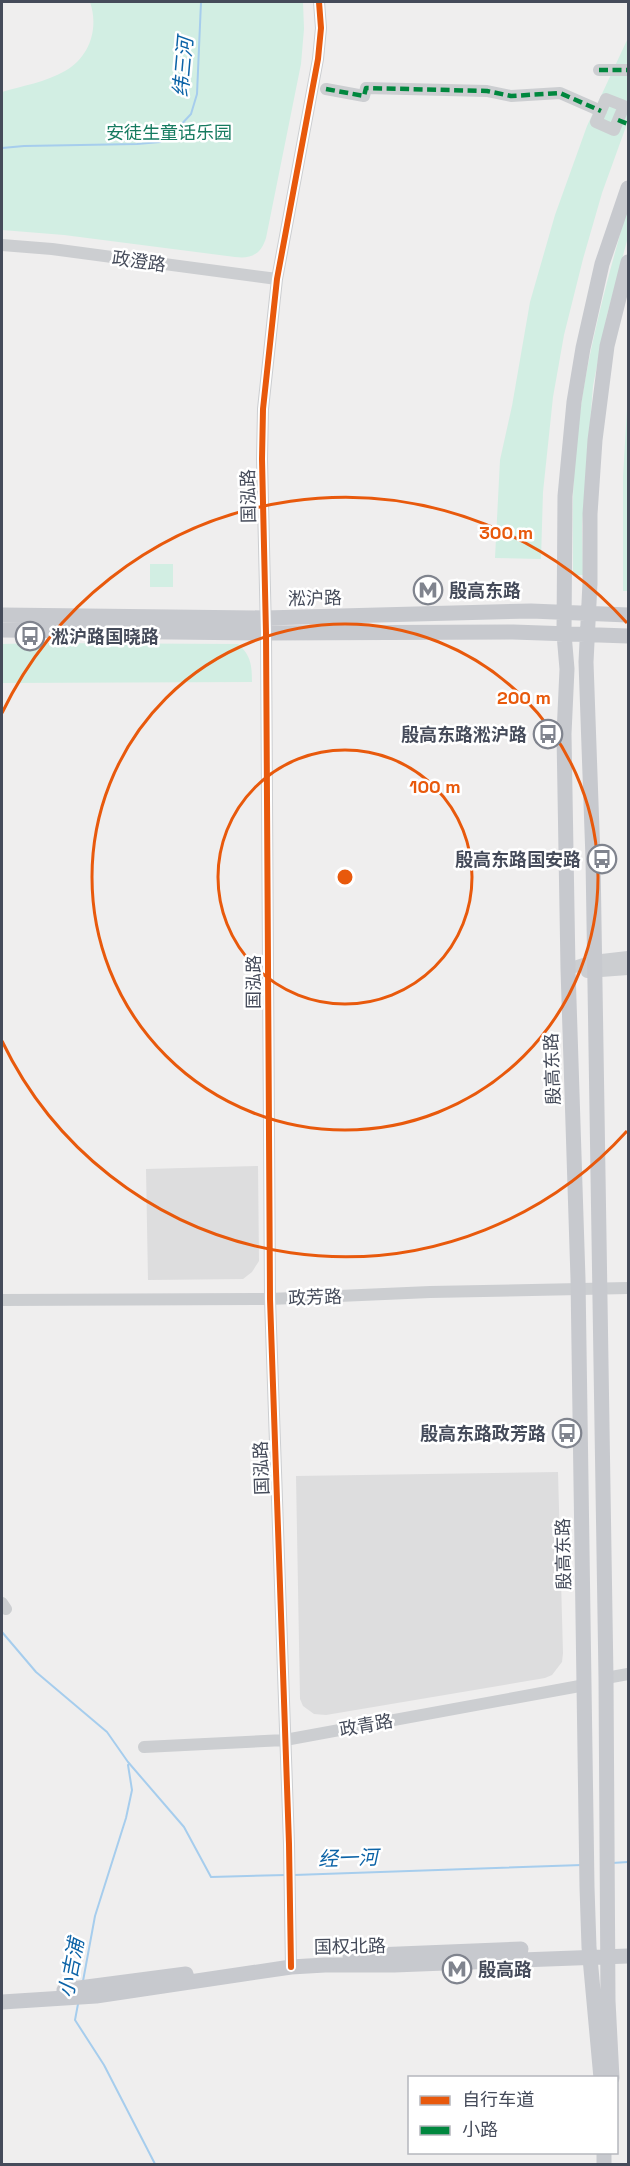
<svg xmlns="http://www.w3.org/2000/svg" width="630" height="2166" font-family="'Space Grotesk','Noto Sans SC',sans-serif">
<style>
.education{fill:#ddddde}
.green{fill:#d2eee3}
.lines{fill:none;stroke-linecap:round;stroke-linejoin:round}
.stream{stroke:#a6cded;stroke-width:2}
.minor{stroke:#ccced1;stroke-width:12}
.major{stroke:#c7c9ce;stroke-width:15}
.quiet{stroke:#00873e;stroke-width:4.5;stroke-dasharray:9 4.5;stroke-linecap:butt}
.cycleway-casing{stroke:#fff;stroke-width:10}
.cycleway{stroke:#e8590c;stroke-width:6}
.ring{fill:none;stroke:#e8590c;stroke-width:3}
.labels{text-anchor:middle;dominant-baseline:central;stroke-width:5;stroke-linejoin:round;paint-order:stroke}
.park-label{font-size:18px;fill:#167b60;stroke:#fff}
.street-label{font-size:18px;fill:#454b5a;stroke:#fff}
.poi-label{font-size:18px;font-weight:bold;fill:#454b5a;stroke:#fff;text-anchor:start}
.water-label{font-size:20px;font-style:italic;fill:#0c63a7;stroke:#fff}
.centre{fill:#e8590c;stroke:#fff;stroke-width:3}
.ring-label{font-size:18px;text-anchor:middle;font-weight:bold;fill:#e8590c;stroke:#fff;stroke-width:5;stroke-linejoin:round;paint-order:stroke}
</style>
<rect width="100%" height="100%" fill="#efeeee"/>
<path class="education" d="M 258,1166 L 259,1261 L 252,1272 L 243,1279 L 148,1280 L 146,1169 Z
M 558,1472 L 563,1653 L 562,1662 L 552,1675 L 545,1678 L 326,1715 L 314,1714 L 303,1706 L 300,1699 L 296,1476 Z"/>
<path class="green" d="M 90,2 L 303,2 L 304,29 L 301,64 L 266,238 C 261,254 252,259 235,257 L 64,235 L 2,230 L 2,92 C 22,86 46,82 65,71 C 90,57 99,28 90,2 Z
M 628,38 L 628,121 L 602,193 L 583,259 L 564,335 L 553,397 L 543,492 L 541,559 L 495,558 L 500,460 L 512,406 L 530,302 L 555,215 L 587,126 Z
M 628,206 L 628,237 L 607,315 L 593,386 L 582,526 L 583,575 L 573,575 C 573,541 572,508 574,474 C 579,382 603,294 628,206 Z
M 628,393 L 628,591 L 623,591 L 623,476 Z
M 150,564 L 173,564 L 173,587 L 150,587 Z
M 41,643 L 238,644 C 251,655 252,666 252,682 L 2,683 L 2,644 Z"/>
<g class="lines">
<path class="stream" d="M 2,148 L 24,146 L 137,144 L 160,142 L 177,129 L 191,114 L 197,94 L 201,2
M 2,1632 L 36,1672 L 107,1732 L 128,1762 L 184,1827 L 211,1877 L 286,1875
M 612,1863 L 628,1862
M 294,1875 L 582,1865
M 83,1981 L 95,1916 L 126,1818 L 132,1790 L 128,1765
M 78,2004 L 75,2020 L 104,2065 L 155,2164"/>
<path class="minor" d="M 599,70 L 628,70
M 326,89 L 364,96 L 366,88 L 487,91 L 511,96 L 560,93 L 601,111
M 606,99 L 624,106 L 614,130 L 596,122 Z
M 2,245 L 52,249 L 277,279
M 568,969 L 593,961 L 628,957
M 587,972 L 628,969
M 2,1300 L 270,1299 L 430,1292 L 628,1288
M 2,1603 L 6,1609
M 606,1678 L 628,1674
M 144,1747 L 285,1740 L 585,1685
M 291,1967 L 289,1844 L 270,1299 L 266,633 L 262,459 L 263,409 L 277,279 L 318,59 L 321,28 L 319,2"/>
<path class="major" d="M 2,615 L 265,618 L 531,611 L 628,615
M 2,630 L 266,633 L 513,632 L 628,636
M 350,1956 L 521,1949
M 64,1990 L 186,1974
M 2,2002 L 96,1996 L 291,1967 L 325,1965 L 394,1965 L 628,1956
M 601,2078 L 589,1947 L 587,1887 L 578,1279 L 568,969 L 564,734 L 567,669 L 564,634 L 565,496 L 574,402 L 583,348 L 602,264 L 628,188
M 612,2078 L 608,2001 L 606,1678 L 593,859 L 586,662 L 590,583 L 590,514 L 595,440 L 607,346 L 628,262
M 604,2164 L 604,2152"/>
<path class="quiet" d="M 599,70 L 628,70
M 326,89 L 364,96 L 366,88 L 487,91 L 511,96 L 560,93 L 601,111
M 618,120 L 628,124"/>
<g class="cycleway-casing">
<path id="cycleway" d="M 291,1967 L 289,1844 L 270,1299 L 266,633 L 262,459 L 263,409 L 277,279 L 318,59 L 321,28 L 319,2"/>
</g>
<use href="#cycleway" class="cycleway"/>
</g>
<g class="ring">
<circle cx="345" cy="877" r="127"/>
<circle cx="345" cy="877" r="253"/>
<path d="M627 1131A380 380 0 0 1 2 1041M2 713A380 380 0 0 1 627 623"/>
</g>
<defs>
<g id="metro-ring" transform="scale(1.5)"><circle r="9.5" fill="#fff" stroke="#80848e" stroke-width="1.5"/><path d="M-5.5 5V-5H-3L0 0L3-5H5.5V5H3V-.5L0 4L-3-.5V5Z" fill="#80848e"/></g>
<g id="bus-ring" transform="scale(1.5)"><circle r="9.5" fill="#fff" stroke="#80848e" stroke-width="1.5"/><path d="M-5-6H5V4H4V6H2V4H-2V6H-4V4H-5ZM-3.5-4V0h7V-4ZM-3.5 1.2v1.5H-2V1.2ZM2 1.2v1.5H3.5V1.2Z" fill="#80848e"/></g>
</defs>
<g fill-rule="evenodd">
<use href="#metro-ring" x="428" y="590"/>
<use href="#bus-ring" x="30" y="636"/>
<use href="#bus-ring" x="548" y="734"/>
<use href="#bus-ring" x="602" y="859"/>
<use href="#bus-ring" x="567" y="1433"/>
<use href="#metro-ring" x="457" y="1969"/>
</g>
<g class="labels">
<g class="park-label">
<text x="169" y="132">安徒生童话乐园</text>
</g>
<g class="street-label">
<text transform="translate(139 261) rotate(8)">政澄路</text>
<text transform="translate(248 496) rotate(-91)">国泓路</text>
<text transform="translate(315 598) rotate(-1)">淞沪路</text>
<text transform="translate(253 982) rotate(-90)">国泓路</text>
<text transform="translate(552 1069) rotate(-92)">殷高东路</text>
<text transform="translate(315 1297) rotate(-2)">政芳路</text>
<text transform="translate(261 1468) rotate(-92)">国泓路</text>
<text transform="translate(563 1554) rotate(-91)">殷高东路</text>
<text transform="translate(366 1725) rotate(-10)">政青路</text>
<text transform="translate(350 1946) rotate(-1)">国权北路</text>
</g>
<g class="poi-label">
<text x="449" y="590">殷高东路</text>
<text x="51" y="636">淞沪路国晓路</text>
<text x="527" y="734" text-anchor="end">殷高东路淞沪路</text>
<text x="581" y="859" text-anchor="end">殷高东路国安路</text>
<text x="546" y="1433" text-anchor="end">殷高东路政芳路</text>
<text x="478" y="1969">殷高路</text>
</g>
<g class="water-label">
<text transform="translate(183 67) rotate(-85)">纬三河</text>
<text transform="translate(348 1858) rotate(-2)">经一河</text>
<text transform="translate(71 1968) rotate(-79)">小吉浦</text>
</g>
</g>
<circle cx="345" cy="877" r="9" class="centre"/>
<g class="ring-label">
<text x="506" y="539">300 m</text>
<text x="524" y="704">200 m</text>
<text x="435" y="793">100 m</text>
</g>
<rect width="630" height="2166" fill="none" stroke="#454b5a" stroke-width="6"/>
<rect x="408" y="2076" width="210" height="78" fill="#ffffff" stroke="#b5b7bd" stroke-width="1.5"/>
<rect x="420" y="2096" width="30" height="9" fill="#e8590c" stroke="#b5b7bd" stroke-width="1.5"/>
<text x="462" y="2106" font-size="18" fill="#454b5a">自行车道</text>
<rect x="420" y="2126" width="30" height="9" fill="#00873e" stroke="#b5b7bd" stroke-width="1.5"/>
<text x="462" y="2136" font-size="18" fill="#454b5a">小路</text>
</svg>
